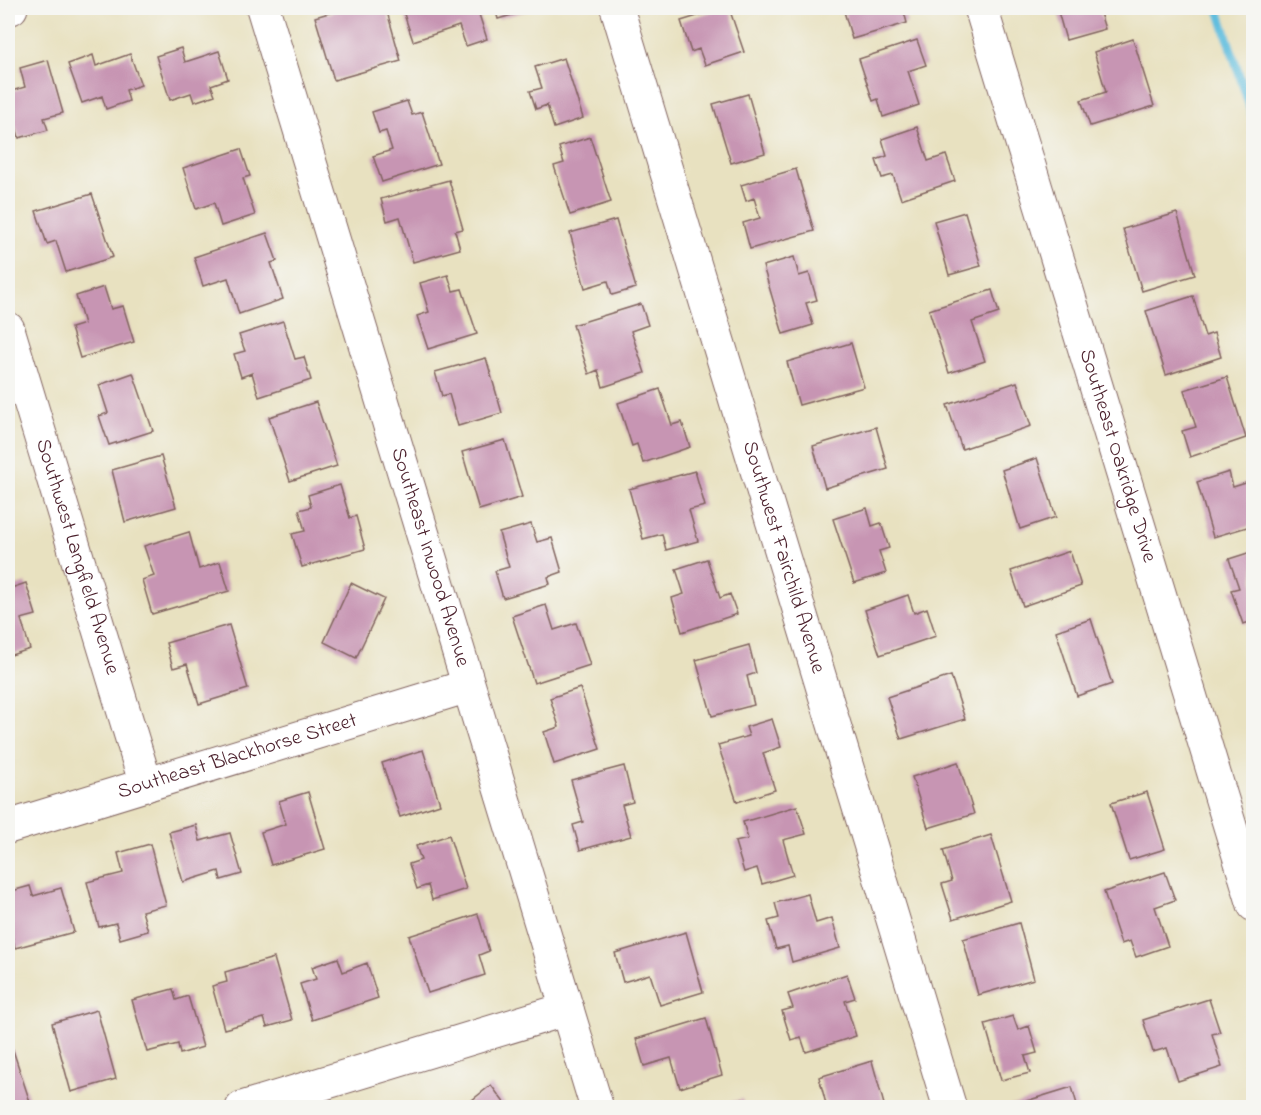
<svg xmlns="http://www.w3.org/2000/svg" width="1261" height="1115" font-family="'Indie Flower',sans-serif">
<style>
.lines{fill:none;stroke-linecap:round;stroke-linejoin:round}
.stream{stroke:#60bede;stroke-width:8}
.building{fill:#c795b3}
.minor-casing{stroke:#81635f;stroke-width:35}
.minor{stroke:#fff;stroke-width:33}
.labels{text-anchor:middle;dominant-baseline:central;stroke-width:6;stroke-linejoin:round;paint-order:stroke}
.street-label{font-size:21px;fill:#4a1f2b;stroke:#f6f6f2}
</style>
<rect width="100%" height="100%" fill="#f6f6f2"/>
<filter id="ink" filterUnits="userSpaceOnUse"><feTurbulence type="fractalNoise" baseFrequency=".0167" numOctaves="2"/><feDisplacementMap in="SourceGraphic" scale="12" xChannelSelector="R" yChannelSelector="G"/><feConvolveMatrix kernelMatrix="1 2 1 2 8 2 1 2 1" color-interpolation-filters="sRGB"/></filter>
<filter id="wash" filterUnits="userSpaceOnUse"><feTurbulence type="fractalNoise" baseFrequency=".008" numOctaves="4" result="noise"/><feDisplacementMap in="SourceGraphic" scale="24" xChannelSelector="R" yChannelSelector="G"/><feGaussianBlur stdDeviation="1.35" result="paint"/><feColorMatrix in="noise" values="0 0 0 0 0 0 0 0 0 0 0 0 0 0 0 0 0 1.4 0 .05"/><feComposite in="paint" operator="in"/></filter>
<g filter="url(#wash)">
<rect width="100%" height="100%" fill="#e8e1c0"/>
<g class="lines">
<path class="stream" d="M 1218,8 L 1254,121"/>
</g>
<g id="blocks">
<path class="building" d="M 346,8 L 386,8 L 401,61 L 334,80 L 315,17 Z
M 402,8 L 477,8 L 487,39 L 466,46 L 459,26 L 413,41 Z
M 495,8 L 536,8 L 498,19 Z
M 723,8 L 729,8 L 744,52 L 705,65 L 699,49 L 691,52 L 681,21 Z
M 843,8 L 903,8 L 907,23 L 852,39 Z
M 1057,8 L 1108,8 L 1109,11 L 1100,13 L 1105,29 L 1066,40 Z
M 1133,39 L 1154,106 L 1090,126 L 1081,100 L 1106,92 L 1094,52 Z
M 917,40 L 926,65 L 908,71 L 919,105 L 883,117 L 878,99 L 873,101 L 859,59 Z
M 181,48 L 185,62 L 219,51 L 228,79 L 211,85 L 215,95 L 194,102 L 191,93 L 170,100 L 156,56 Z
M 130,54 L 141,85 L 126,90 L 129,101 L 106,109 L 102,96 L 82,103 L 68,64 L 93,55 L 96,66 Z
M 564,58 L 583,118 L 554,128 L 547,105 L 536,109 L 530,91 L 542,88 L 535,67 Z
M 48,60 L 63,113 L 44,118 L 48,130 L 19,138 L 16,127 L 8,129 L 8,92 L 25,87 L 20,68 Z
M 748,94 L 765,153 L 731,163 L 713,104 Z
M 407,101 L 412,115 L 422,112 L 439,164 L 382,182 L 373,156 L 392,150 L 386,131 L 379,133 L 372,112 Z
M 917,127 L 928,161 L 946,155 L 955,181 L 901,199 L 893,175 L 882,178 L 876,160 L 887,156 L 882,139 Z
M 590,137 L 611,202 L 570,215 L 554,166 L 564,163 L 559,147 Z
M 241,149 L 250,176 L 243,178 L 255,215 L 221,226 L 214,203 L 196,209 L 183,168 Z
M 796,169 L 814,231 L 750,249 L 743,223 L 760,218 L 754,198 L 746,201 L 741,185 Z
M 449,180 L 463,229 L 455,231 L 460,249 L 413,262 L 400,217 L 387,221 L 381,199 Z
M 92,194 L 113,257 L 66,272 L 56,241 L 47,244 L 36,211 Z
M 965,212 L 981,266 L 949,275 L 934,221 Z
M 1177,213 L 1195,275 L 1142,291 L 1123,229 Z
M 616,220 L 636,288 L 612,295 L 608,281 L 585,288 L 570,233 Z
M 267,233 L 277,261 L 271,263 L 283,299 L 239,314 L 228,278 L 203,286 L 194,257 Z
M 794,257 L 799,276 L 809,273 L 817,300 L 806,303 L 813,325 L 783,334 L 763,266 Z
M 448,275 L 453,291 L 462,289 L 477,334 L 428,349 L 417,316 L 429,312 L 420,283 Z
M 104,287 L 111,309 L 123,306 L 134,342 L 80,358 L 71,328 L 84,324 L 76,296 Z
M 992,290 L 999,313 L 972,322 L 985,361 L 949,373 L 929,310 Z
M 1193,296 L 1205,336 L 1214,333 L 1221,357 L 1166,375 L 1146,311 Z
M 641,304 L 648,325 L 631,331 L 645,373 L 603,387 L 598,370 L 589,374 L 573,325 Z
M 283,321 L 295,359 L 304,357 L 311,380 L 259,397 L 252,373 L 241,377 L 234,354 L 245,351 L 239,335 Z
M 851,343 L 864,387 L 799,405 L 787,362 Z
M 486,358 L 502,413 L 458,426 L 449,394 L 442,396 L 435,372 Z
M 133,373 L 153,431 L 109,445 L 99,416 L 108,413 L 99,385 Z
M 1227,377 L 1246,438 L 1190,457 L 1182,431 L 1196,427 L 1184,390 Z
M 1017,382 L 1031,426 L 962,449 L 947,405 Z
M 660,389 L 672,425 L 682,422 L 690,447 L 643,463 L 637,444 L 632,446 L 618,403 Z
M 316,402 L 337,466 L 290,481 L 269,417 Z
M 876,427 L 888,469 L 825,488 L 813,446 Z
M 505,440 L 522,497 L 479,510 L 462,452 Z
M 161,456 L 176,507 L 125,522 L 112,470 Z
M 1037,458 L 1056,517 L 1020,529 L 1002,470 Z
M 695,471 L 705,506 L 689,510 L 698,541 L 666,550 L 662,534 L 643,539 L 629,489 Z
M 1229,472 L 1233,487 L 1252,481 L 1254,525 L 1213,537 L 1197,482 Z
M 340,485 L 350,518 L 356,516 L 365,549 L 302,567 L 292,534 L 305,531 L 299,510 L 311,507 L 308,495 Z
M 867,508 L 872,526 L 881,523 L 889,548 L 879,551 L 886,573 L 854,583 L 833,519 Z
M 531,524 L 537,542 L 552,538 L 562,572 L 548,577 L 550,584 L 503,598 L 495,571 L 509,567 L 499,533 Z
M 189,532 L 199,569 L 220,562 L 229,591 L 152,614 L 142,580 L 154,576 L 144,546 Z
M 1070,551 L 1081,586 L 1023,606 L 1011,571 Z
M 1254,551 L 1254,621 L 1243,624 L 1231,590 L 1239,588 L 1229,559 Z
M 707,559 L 720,598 L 730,594 L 737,614 L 682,632 L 672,598 L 684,594 L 676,569 Z
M 26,583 L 36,615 L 21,619 L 30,649 L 8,656 L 8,589 Z
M 351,583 L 384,599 L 356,658 L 324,642 Z
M 908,595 L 914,613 L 927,608 L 936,636 L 880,655 L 865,610 Z
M 546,605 L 554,630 L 576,623 L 590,665 L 534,683 L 512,616 Z
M 1091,619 L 1112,684 L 1077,696 L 1056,631 Z
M 229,625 L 248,689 L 199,704 L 187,664 L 173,668 L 166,643 Z
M 749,645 L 756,673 L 747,676 L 754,705 L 712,716 L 696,660 Z
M 951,676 L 965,719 L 901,739 L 887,697 Z
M 580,688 L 600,749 L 554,764 L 544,732 L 559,727 L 550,698 Z
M 772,719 L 781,747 L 763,753 L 775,790 L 737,802 L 718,745 L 749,736 L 746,727 Z
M 423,750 L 440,804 L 400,817 L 382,763 Z
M 958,762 L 974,814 L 928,828 L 912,777 Z
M 624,766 L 633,802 L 622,805 L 631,836 L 580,850 L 573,825 L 583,822 L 571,780 Z
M 308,792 L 325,849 L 271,865 L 261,832 L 286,824 L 279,801 Z
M 1147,792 L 1165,849 L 1129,860 L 1111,803 Z
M 797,806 L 806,834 L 783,840 L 793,875 L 762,884 L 757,868 L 744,872 L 735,842 L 748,839 L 743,822 Z
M 196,825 L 200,841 L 230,833 L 242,874 L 221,880 L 219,871 L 183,882 L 169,832 Z
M 449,835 L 466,889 L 432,900 L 428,885 L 417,889 L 409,864 L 421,860 L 416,846 Z
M 991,835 L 1011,901 L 953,919 L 942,884 L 952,881 L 943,850 Z
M 150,844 L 166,905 L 142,911 L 148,931 L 120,939 L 116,923 L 99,927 L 87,882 L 123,873 L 118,853 Z
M 1165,872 L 1175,900 L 1155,907 L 1168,946 L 1136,957 L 1130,941 L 1121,944 L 1104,892 Z
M 30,886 L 33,896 L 61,888 L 74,932 L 15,948 L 8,920 L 8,892 Z
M 808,894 L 816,923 L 832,918 L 840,948 L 792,962 L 788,946 L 776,949 L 768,921 L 779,918 L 775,903 Z
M 478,914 L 489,951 L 479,955 L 485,975 L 428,993 L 409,936 Z
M 1019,923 L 1034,979 L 978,995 L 963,939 Z
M 686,932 L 703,992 L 660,1005 L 650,974 L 623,982 L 615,953 Z
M 274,958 L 292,1020 L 267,1027 L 264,1018 L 224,1029 L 212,986 L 227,982 L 225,972 Z
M 338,958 L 343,972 L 367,963 L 378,998 L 312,1020 L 300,984 L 316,979 L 312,967 Z
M 847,974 L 855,998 L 845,1001 L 856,1036 L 806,1052 L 801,1037 L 791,1040 L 782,1011 L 793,1008 L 788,994 Z
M 173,989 L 176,1000 L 188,996 L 203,1047 L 180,1054 L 178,1044 L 147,1052 L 132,1000 Z
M 1209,999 L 1220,1032 L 1212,1034 L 1222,1067 L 1178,1081 L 1167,1048 L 1153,1052 L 1143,1020 Z
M 97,1010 L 116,1079 L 71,1092 L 52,1023 Z
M 1013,1016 L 1018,1030 L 1029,1026 L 1037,1053 L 1025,1056 L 1030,1073 L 1001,1080 L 985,1024 Z
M 706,1018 L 722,1075 L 680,1088 L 671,1058 L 644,1066 L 636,1039 Z
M 10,1041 L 31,1105 L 23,1108 L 8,1108 L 8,1042 Z
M 872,1061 L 885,1108 L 827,1108 L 819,1077 Z
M 491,1085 L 508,1108 L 462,1108 Z
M 1072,1087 L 1078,1108 L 1007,1108 L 1007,1107 Z
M 742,1099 L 744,1108 L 713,1108 L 713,1107 Z"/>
</g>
</g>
<g filter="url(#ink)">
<use href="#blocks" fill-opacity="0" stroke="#81635f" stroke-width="1.5"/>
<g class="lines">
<g class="minor-casing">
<g id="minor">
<path d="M 8,8 L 11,8"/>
<path id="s1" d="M 263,8 L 597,1108"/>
<path id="s2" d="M 617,8 L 950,1108"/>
<path id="s3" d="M 981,8 L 1254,905"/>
<path id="s4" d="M 8,329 L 146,785"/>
<path id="s5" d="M 8,827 L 468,686"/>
<path d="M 242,1108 L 567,1009"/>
</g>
</g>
<use href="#minor" class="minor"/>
</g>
</g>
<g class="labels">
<g class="street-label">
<text stroke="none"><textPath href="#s3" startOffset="468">Southeast Oakridge Drive</textPath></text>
<text stroke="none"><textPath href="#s4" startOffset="238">Southwest Langfield Avenue</textPath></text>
<text stroke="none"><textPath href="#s1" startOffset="574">Southeast Inwood Avenue</textPath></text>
<text stroke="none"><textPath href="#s2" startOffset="574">Southwest Fairchild Avenue</textPath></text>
<text stroke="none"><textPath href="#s5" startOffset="240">Southeast Blackhorse Street</textPath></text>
</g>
</g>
<rect width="1261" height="1115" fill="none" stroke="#f6f6f2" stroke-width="30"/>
</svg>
